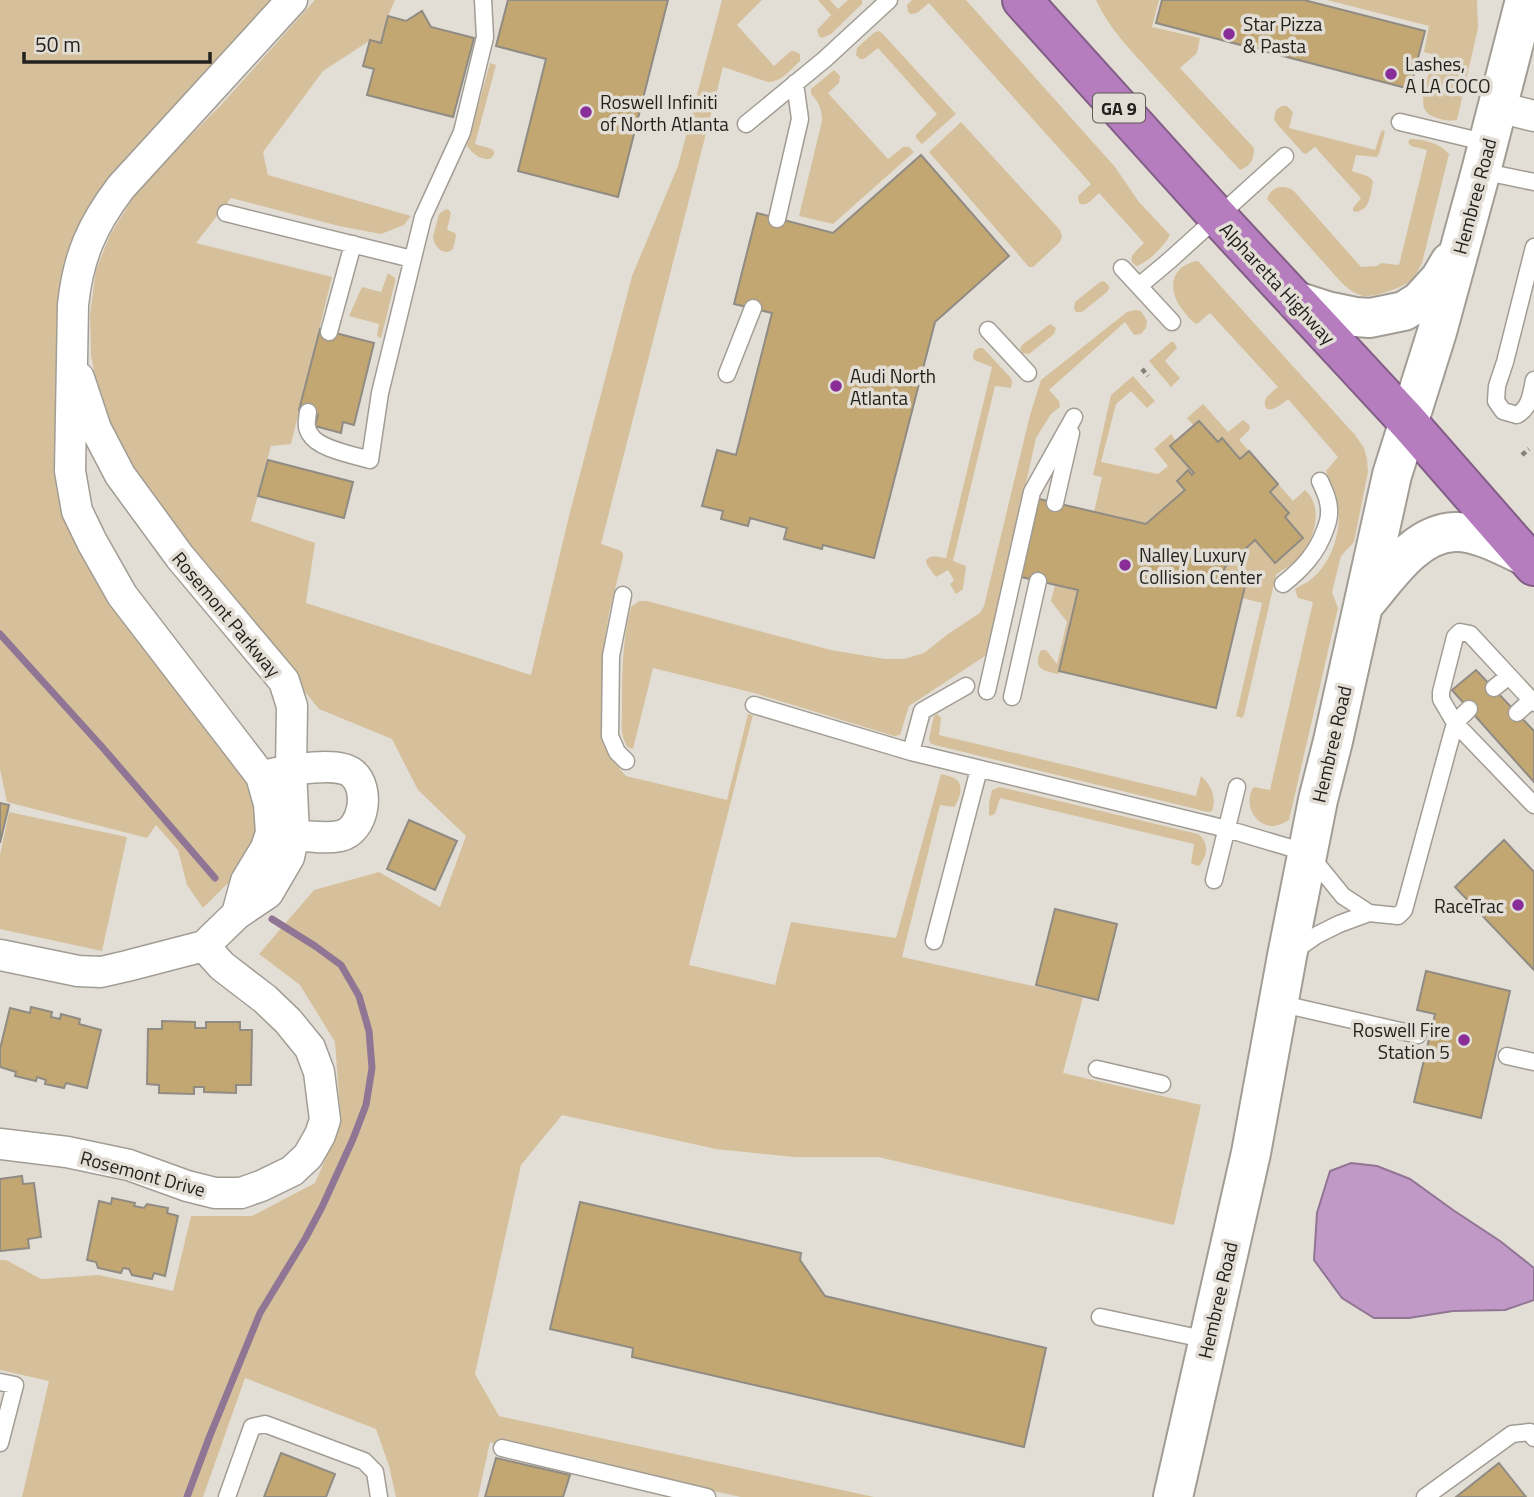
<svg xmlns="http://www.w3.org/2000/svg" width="1534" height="1497" font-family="'Titillium Web',sans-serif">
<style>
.green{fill:#d5c09b}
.water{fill:#c099c6;stroke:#917594;stroke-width:2}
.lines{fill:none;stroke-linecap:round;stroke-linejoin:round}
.stream{stroke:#917594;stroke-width:7}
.building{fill:#c3a772;stroke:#908b83;stroke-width:2}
.lane-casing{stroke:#a29d94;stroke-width:19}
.street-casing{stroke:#a29d94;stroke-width:33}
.secondary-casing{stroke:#a29d94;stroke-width:42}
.highway-casing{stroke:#825d86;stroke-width:42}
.path{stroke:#85827c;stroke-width:4.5;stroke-dasharray:5 3.5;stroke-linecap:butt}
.lane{stroke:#fff;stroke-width:16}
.street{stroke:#fff;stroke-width:30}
.secondary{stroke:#fff;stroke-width:38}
.highway{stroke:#b57dbe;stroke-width:38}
.poi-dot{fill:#892d98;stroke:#e3ded5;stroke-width:2.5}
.labels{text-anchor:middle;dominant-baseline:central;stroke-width:7;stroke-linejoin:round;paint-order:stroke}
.shield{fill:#e3ded5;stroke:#5d5a55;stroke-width:2}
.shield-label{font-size:18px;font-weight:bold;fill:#23211e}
.poi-label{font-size:19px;fill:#23211e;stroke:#e3ded5;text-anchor:start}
.street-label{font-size:19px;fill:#23211e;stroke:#e3ded5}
</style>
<rect width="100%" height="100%" fill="#e3ded5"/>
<path class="green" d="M 0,0 L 273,0 L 107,179 L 88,207 L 68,252 L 61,289 L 65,473 L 244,766 L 263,811 L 247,864 L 203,908 L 187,885 L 178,850 L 156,825 L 147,838 L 7,802 L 0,769 Z
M 315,0 L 395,0 L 388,16 L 381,43 L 369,41 L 323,71 L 263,152 L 268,175 L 411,216 L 404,225 L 381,234 L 339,226 L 231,198 L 196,243 L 332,277 L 291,444 L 271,446 L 251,521 L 315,543 L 306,603 L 531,675 L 569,516 L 632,276 L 678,166 L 722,0 L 762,0 L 737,25 L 774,66 L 791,51 L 794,51 L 800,54 L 800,61 C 790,70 782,82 768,82 L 723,67 L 601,544 L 619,550 L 623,553 L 623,557 L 609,613 L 603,651 L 602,739 L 611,759 L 626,776 L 727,800 L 748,714 L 753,715 L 689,965 L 775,985 L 791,922 L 896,938 L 941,774 C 945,775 954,777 957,780 C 964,786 959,801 954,807 L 940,805 L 902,957 L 1083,997 L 1063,1073 L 1201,1105 L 1174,1225 L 878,1157 L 794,1157 L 716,1149 L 562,1115 L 521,1165 L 475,1374 L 499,1416 L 874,1497 L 741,1497 L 490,1442 L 478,1497 L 396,1497 L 389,1466 L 376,1429 L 245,1378 L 203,1497 L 22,1497 L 49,1381 L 0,1370 L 0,1260 L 6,1260 L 41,1279 L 99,1275 L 173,1291 L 191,1216 L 252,1216 L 315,1183 L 341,1124 L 335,1042 L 300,985 L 259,954 L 314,890 L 379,872 L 440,907 L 466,836 L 418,790 L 392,739 L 319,709 L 150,503 L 101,409 L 91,355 L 90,314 L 96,270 L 110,235 L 141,185 L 221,105 Z
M 818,0 L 830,0 L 838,9 L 848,0 L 862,0 L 862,4 L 831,34 L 822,38 L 819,36 L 817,30 L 831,15 Z
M 912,0 L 966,0 L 1115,167 L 1139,202 L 1170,235 C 1163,247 1150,261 1137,266 C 1123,259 1139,249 1144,243 L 1099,193 C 1093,198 1087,208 1079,203 L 1078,196 L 1091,184 L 929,3 L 917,13 L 911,14 L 908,12 L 907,5 Z
M 1096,0 L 1159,0 L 1152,27 L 1200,38 L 1197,53 L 1180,68 L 1254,148 C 1254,159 1251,166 1240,170 C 1210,138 1181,106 1152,74 C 1131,50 1109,29 1096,0 Z
M 1327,0 L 1477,0 L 1478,28 L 1457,120 C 1450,121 1447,121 1440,119 C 1434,117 1429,116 1425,110 C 1418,99 1432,67 1435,55 L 1424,52 L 1429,26 Z
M 879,31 L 882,33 L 956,114 L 922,144 L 916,138 L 916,135 L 937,114 L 878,48 L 864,59 L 860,59 L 856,55 L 857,48 L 875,32 Z
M 490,63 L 496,65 L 475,144 L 492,149 L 494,152 L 494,155 L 490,159 C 480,160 473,154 467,146 Z
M 834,70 L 840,76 L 839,83 L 828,93 L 888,159 L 903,147 L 909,147 L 914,152 L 833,224 L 799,216 L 822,121 C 822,109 819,102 811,94 L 811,89 Z
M 1282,106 L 1287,106 L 1293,112 L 1289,128 L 1375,150 L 1381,132 L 1383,130 L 1385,132 L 1379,154 L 1377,157 L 1356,155 L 1352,171 C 1358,174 1370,174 1373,182 C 1370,195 1371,208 1357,212 L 1353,211 L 1353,208 L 1361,198 L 1315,147 L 1306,154 L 1303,153 L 1277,124 L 1274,119 L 1276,110 Z
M 961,122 L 1060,230 L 1062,237 L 1060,242 L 1033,267 L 1029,267 L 929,152 Z
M 1410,139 C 1423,139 1440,143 1449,154 L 1422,263 C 1418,270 1416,276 1410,281 C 1402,288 1372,298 1363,296 C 1353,293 1347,288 1340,281 L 1267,199 C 1271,187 1282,184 1293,190 L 1361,267 L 1377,266 L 1381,263 L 1399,265 L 1427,150 L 1411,146 L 1408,142 Z
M 446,209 L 449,210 L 451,213 L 447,230 L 455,233 L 456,236 L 453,249 C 444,257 434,247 433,237 L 439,214 Z
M 1196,261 L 1199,262 L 1355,435 L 1364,448 L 1367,459 L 1368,472 L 1354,542 L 1341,556 L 1332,592 L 1338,608 L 1289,820 C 1282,824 1274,828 1266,825 C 1251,820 1244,799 1254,787 L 1270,790 L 1313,602 L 1298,598 L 1295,589 C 1299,586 1305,584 1309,581 C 1334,562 1344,525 1336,496 C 1334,487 1328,479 1326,471 L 1338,457 L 1288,399 C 1284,403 1263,419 1265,401 C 1266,396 1274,391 1278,387 L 1210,313 L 1197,324 C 1191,321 1189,318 1185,313 C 1168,294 1167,268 1196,261 Z
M 388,273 L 395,278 L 395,282 L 381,338 L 377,336 L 379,324 L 349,316 L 362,287 L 381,292 Z
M 1104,281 L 1109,286 L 1109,289 L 1107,292 L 1082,312 L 1076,312 L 1074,309 L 1075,302 L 1100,282 Z
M 1135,310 L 1141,311 L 1147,321 L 1146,328 L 1141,334 L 1134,335 L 1125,322 L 1049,390 L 1059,401 L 1060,407 L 1051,414 L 1036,438 L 988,654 L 909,706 L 900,735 L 894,736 L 754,693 L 653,668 L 633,749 C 628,747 627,748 625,742 C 620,733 622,720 622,710 C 622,676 622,640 631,607 L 639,601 L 647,601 L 831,650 L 885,659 L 904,659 L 924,653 L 948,634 L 980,613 L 984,606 L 1030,415 L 1041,380 L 1127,312 Z
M 1050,324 L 1056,328 L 1054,334 L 1029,354 L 1022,353 L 1020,349 L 1022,345 Z
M 1171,342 L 1174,342 L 1177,348 L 1165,361 L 1180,378 L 1171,387 L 1149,361 Z
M 979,348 L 983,348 L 1011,378 L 1012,382 L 1011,388 L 995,386 L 953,561 L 966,566 L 963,589 L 956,594 L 950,584 L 954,580 L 948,570 L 936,577 L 927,565 L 926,560 C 933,553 938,558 946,558 L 992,367 L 974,360 L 973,356 L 974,351 Z
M 1133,376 L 1155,401 L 1147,408 L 1131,391 L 1116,404 L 1101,462 L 1158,474 L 1168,466 L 1154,449 L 1171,434 L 1176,441 L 1171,446 L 1194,473 L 1192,475 L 1188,471 L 1177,480 L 1185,490 L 1146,524 L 1094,512 L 1102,477 L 1093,475 L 1111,395 Z
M 1203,404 L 1228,432 L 1243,420 L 1247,423 L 1250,426 L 1249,430 L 1239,440 L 1249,451 L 1240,459 L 1222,438 L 1218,442 L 1199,421 L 1193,425 L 1187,418 Z
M 1278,484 L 1293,501 L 1305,490 C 1324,506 1315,541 1299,557 C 1293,565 1284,568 1276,575 L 1244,715 L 1242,718 L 1236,716 L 1262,603 L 1242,598 L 1245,582 L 1223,576 L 1225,567 L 1255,540 L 1275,563 L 1303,538 L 1285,517 L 1289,513 L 1270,492 Z
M 1055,585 L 1078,590 L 1059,674 C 1043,671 1032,669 1041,650 L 1046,650 L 1057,664 L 1067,622 L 1051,601 Z
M 937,714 L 941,718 L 939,735 L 1196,796 L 1201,776 C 1211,785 1217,797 1212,811 L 1208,812 L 935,745 L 930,743 L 929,738 L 934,716 Z
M 1000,787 L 1198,834 C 1209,842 1208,855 1200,865 L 1197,866 L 1191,863 L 1194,844 L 1000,798 L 995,814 L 989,816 L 989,803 L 992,790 Z
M 9,812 L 127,837 L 102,951 L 0,929 L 0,855 Z"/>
<path class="water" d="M 1351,1163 L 1377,1166 L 1410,1179 L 1453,1210 L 1500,1241 L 1534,1268 L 1534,1300 L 1505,1310 L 1453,1311 L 1409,1318 L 1374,1318 L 1342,1298 L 1314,1260 L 1317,1213 L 1330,1171 Z"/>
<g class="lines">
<path class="stream" d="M 0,634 L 103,748 L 215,878
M 187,1497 L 209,1438 L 260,1313 L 305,1239 L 322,1207 L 353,1139 L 366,1105 L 372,1068 L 369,1031 L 359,996 L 341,965 L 315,946 L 272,919"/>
</g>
<path class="building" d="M 508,0 L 668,0 L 618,197 L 518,171 L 546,59 L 496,46 Z
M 1162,0 L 1304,0 L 1425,31 L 1410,89 L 1156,23 Z
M 422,11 L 431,27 L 474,38 L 453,117 L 367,95 L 374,69 L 363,66 L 370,40 L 381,43 L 388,16 L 406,21 Z
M 921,155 L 1009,256 L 935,322 L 874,558 L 823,545 L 822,549 L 784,539 L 787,528 L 750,518 L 748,526 L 721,519 L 723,511 L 702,506 L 717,450 L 736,455 L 772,313 L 734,304 L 757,213 L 833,233 Z
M 320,329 L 374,343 L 354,425 L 343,422 L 341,433 L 315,426 L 318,415 L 299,410 Z
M 1199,421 L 1218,442 L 1222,438 L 1240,459 L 1249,451 L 1278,484 L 1270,492 L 1289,513 L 1285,517 L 1303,538 L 1275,563 L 1255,540 L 1225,567 L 1223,576 L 1246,582 L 1216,708 L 1059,671 L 1078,590 L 1021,577 L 1039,499 L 1146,524 L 1185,490 L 1177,481 L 1188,470 L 1192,475 L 1194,473 L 1170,446 Z
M 268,460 L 353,482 L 344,518 L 258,496 Z
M 1476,670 L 1534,731 L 1534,782 L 1452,690 Z
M 0,803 L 9,805 L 0,843 Z
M 409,820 L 457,841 L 435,890 L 387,869 Z
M 1504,840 L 1534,872 L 1534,970 L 1455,887 Z
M 1055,909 L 1117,924 L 1098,1000 L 1036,985 Z
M 1426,971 L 1510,991 L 1481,1118 L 1414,1102 L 1435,1014 L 1417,1010 Z
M 31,1007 L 52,1012 L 51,1017 L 60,1019 L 61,1014 L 80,1019 L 79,1024 L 101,1030 L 87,1088 L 66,1083 L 64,1088 L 45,1084 L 46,1080 L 37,1077 L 36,1081 L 15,1076 L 16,1072 L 0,1067 L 0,1049 L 10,1008 L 30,1013 Z
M 162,1021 L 195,1022 L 195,1028 L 206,1028 L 206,1022 L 240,1022 L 240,1030 L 252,1030 L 251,1085 L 236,1085 L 236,1093 L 204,1092 L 204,1087 L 194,1087 L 194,1094 L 159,1093 L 159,1085 L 147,1084 L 148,1029 L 162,1029 Z
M 22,1176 L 23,1184 L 34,1183 L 41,1237 L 28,1239 L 29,1248 L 0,1251 L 0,1179 Z
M 112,1198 L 135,1203 L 134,1206 L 144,1208 L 147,1204 L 168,1208 L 167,1213 L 178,1216 L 165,1276 L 154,1273 L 152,1279 L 132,1275 L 129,1269 L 123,1268 L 121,1273 L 98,1268 L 96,1262 L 87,1260 L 99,1201 L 111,1204 Z
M 580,1202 L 801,1253 L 800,1260 L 825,1296 L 1046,1348 L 1024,1447 L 632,1357 L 633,1348 L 550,1329 Z
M 281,1453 L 335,1474 L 326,1497 L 264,1497 Z
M 496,1458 L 570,1475 L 563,1497 L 485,1497 Z
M 1499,1463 L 1526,1497 L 1456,1497 Z"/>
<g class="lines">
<g class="lane-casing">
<path id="lane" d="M 1400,122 L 1488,143
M 746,124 L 825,59 L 889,0
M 1481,171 L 1534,182
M 226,213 L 412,259
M 777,219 L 800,119 L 795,83
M 1534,247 L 1505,362 L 1497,386 L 1496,401 L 1503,411 L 1517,415 C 1530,408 1531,394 1534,380
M 1122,268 L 1172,322
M 1139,286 L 1170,260 L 1285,156
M 988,330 L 1028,373
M 329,332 L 353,244
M 727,374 L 753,308
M 308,412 C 307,420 305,427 310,434 C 318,449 354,455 370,460 L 380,393 L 423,217 L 462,132 L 485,37 L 483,0
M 1055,503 L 1071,433
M 1283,584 C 1302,569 1317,553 1325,530 C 1327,525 1329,519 1329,514 C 1330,502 1325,492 1320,481
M 623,595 L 611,656 L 610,736 L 617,752 L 626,761
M 1494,688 L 1509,676
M 987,691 L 1032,492 L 1074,417
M 1012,697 L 1038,581
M 1534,703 L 1470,634 L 1460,632 L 1455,637 L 1441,692 L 1441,699 L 1455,723 L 1534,805
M 754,705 L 911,752 L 1227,829 L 1308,853 L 1343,896 L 1369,913
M 1517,713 L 1531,700
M 911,752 L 922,711 L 966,686
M 1214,880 L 1237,787
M 934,941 L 979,769
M 1294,951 L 1317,935 L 1339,924 L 1369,913 L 1398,916 L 1404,910 L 1455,723 L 1469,709
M 1278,1003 L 1418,1035
M 1507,1056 L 1534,1062
M 1097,1069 L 1162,1084
M 1100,1317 L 1208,1340
M 0,1382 L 15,1385 L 0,1443
M 502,1448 L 707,1497
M 227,1497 L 252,1427 L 265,1424 L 364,1461 L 375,1472 L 379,1497
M 1425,1497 L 1512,1434 L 1530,1432 L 1534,1438"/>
</g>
<g class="street-casing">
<path id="street" d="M 1498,107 L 1534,116
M 272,774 C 291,770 337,761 352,773 C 371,788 364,831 340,836 C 321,840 294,834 275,833
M 237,914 L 246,881 L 266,848 L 271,833 L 269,804 L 261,776 L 122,595 L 92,542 L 77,511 L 70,471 L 73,305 C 78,257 92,225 121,187 L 292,0
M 0,955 L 78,971 L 101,972 L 127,966 L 204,946 L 237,914 L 268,893 L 289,857 L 294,834 L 291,770 L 292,706 L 284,681 L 180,557 L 120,475 L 96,429 L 79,378
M 0,1144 L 67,1152 L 129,1165 L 187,1186 L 215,1193 L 241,1193 L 261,1186 L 292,1171 L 308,1156 L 320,1135 L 325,1120 L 319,1072 L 310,1048 L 288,1021 L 265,999 L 222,966 L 204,946"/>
</g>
<g class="secondary-casing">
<path id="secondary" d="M 1296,301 L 1327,311 L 1356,317 L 1370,318 L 1404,311 L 1420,301 L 1440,279 L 1450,262
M 1367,601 C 1389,575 1416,533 1455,532 C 1477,531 1506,547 1527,557
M 1173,1497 L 1251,1153 L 1287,956 L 1318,800 L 1333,741 L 1392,475 L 1437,332 L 1481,171 L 1525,0"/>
</g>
<g class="highway-casing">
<path id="highway" d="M 1022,0 L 1217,216 L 1408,422 L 1534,566"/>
</g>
<path class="path" d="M 1142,369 L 1148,376
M 1522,455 L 1529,449"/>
<use href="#lane" class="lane"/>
<use href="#street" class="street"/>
<use href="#secondary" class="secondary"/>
<use href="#highway" class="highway"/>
</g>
<g class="poi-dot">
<circle cx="1229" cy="34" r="7"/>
<circle cx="1391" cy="74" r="7"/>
<circle cx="586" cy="112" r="7"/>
<circle cx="836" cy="386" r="7"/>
<circle cx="1125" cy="565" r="7"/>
<circle cx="1518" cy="905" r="7"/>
<circle cx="1464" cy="1040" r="7"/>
</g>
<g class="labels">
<rect class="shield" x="1093" y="93.5" width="52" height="29" rx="5"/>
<g class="shield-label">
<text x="1119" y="108">GA 9</text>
</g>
<g class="poi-label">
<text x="1243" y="23">Star Pizza<tspan x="1243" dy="22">&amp; Pasta</tspan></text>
<text x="1405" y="63">Lashes,<tspan x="1405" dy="22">A LA COCO</tspan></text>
<text x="600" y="101">Roswell Infiniti<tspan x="600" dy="22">of North Atlanta</tspan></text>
<text x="850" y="375">Audi North<tspan x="850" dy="22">Atlanta</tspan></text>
<text x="1139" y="554">Nalley Luxury<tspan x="1139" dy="22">Collision Center</tspan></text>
<text x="1504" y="905" text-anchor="end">RaceTrac</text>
<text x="1450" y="1029" text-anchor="end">Roswell Fire<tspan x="1450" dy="22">Station 5</tspan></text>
</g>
<g class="street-label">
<text transform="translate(1474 196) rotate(-75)">Hembree Road</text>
<text transform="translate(1278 283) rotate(47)">Alpharetta Highway</text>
<text transform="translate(227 614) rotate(50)">Rosemont Parkway</text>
<text transform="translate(1331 744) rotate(-77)">Hembree Road</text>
<text transform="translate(143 1173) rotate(15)">Rosemont Drive</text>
<text transform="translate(1217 1300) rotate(-77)">Hembree Road</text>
</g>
</g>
<path d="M24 52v10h186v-10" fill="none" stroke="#23211e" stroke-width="3.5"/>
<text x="35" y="52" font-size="21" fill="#23211e" stroke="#e3ded5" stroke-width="5" paint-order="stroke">50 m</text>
</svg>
